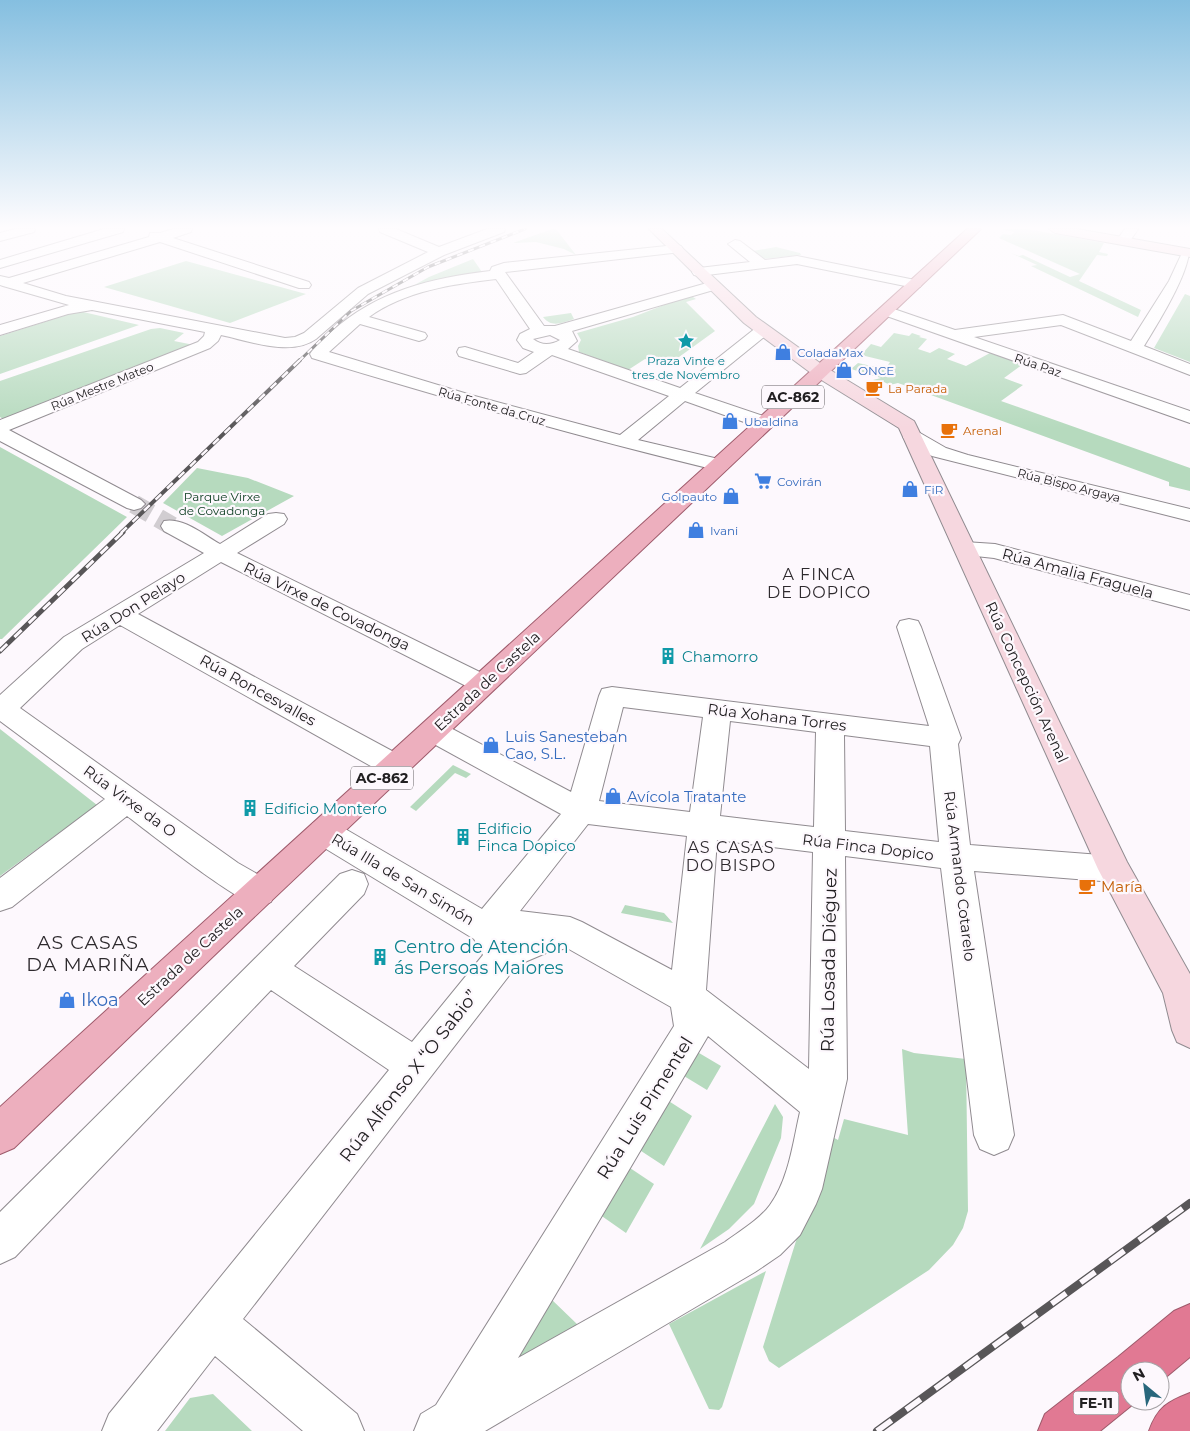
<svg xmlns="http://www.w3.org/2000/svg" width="1190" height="1431" font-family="Montserrat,sans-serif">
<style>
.green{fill:#b6dabe}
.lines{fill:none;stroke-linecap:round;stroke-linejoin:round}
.street-tunnel{stroke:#d1cdd1;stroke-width:19;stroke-dasharray:19 9;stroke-linecap:butt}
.street-casing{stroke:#908b90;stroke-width:2}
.secondary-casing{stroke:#908b90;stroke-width:2}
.primary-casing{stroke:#9e5a6b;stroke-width:2}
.highway-casing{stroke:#9e5a6b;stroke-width:2}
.street{fill:#fff;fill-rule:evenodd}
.secondary{fill:#f6d7df;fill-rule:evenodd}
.primary{fill:#edafbe;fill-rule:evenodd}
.highway{fill:#e17993;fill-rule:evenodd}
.rail-far3-casing{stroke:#585658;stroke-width:3}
.rail-far2-casing{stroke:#585658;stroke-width:4}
.rail-far1-casing{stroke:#585658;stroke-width:5}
.rail-casing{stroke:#585658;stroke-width:8}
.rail-far3{stroke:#fdf8fd;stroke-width:2;stroke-dasharray:6;stroke-linecap:butt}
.rail-far2{stroke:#fdf8fd;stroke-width:2.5;stroke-dasharray:8;stroke-linecap:butt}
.rail-far1{stroke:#fdf8fd;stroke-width:3;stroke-dasharray:10;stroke-linecap:butt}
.rail{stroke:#fdf8fd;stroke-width:5.5;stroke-dasharray:18;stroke-linecap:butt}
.labels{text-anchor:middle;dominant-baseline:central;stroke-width:4.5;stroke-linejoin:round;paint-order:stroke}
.far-shop-label{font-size:12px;fill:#366cbe;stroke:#fdf8fd;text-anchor:start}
.far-culture-label{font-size:12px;fill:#0d838f;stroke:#fdf8fd}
.far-street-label{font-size:12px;fill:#222022;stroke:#fdf8fd}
.far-food-label{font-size:12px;fill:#c56008;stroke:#fdf8fd;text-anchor:start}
.far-park-label{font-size:12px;fill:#083a1d;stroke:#fdf8fd}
.shield{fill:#fdf8fd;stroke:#646164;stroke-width:1}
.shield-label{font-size:14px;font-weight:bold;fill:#222022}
.street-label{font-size:15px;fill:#222022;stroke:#fdf8fd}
.culture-label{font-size:15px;fill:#0d838f;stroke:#fdf8fd;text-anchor:start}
.shop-label{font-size:15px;fill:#366cbe;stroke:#fdf8fd;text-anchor:start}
.food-label{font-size:15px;fill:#c56008;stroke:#fdf8fd;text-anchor:start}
.neighbourhood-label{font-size:16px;letter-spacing:1px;fill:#2e2a2e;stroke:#fdf8fd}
.near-culture-label{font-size:18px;fill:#0d838f;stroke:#fdf8fd;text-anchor:start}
.near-street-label{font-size:18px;fill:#222022;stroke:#fdf8fd}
.near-shop-label{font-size:18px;fill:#366cbe;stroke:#fdf8fd;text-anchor:start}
.near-neighbourhood-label{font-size:19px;letter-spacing:1px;fill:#2e2a2e;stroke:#fdf8fd}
</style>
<rect width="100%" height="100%" fill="#fdf8fd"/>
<path class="green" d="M 552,229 L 556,229 L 576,255 L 564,249 L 536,242 L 513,243 Z
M 1000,229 L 1027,229 L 1104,243 L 1099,252 L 1108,254 L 1107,256 L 1097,255 L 1079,281 L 1141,310 L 1138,317 L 1031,266 L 1037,265 L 1011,253 L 1019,256 L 1023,255 L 1070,277 L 1080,274 L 999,238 L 1003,234 L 1011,235 L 1014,232 Z
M 776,247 L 800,253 L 801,255 L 763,259 L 753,251 Z
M 473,259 L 482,272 L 409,288 L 429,277 Z
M 186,261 L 306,294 L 230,323 L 104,287 Z
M 1185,294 L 1190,296 L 1190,362 L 1154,348 Z
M 690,295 L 696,299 L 686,302 L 715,331 L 668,365 L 645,359 L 628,370 L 579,352 L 578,346 L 581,340 L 577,333 L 633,317 Z
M 79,311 L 139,325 L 0,374 L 0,336 Z
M 571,313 L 574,319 C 561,323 552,328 543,317 Z
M 160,328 L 184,333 L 174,341 L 194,345 L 5,420 L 0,417 L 0,381 L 151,329 Z
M 894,333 L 909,336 L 912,333 L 921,336 L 919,337 L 927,339 L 918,349 L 930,353 L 939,348 L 955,354 L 947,359 L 966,366 L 990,353 L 1023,364 L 1004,378 L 1023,385 L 1001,401 L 1190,468 L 1190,491 L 1169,486 L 1169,482 L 898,383 L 890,385 L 884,382 L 878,383 L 873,380 L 881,378 L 851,369 L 858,363 L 885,369 L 890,362 L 861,355 L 871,344 L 881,347 Z
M 0,447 L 127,517 L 2,639 L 0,639 Z
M 197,468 L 248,478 L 294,496 L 222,536 L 163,503 Z
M 0,729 L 97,805 L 0,876 Z
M 453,765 L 471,774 L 466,778 L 455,773 L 416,811 L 410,807 Z
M 625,905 L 664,913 L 673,923 L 621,913 Z
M 902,1049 L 914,1053 L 966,1059 L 968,1211 L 963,1228 L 953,1245 L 929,1270 L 779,1368 L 769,1361 L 763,1347 L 829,1135 L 838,1140 L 844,1119 L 908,1135 Z
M 694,1050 L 721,1066 L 707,1090 L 679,1073 Z
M 664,1098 L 692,1116 L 664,1166 L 635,1147 Z
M 775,1104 L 783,1117 L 781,1138 L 754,1204 L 729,1229 L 700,1249 Z
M 624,1164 L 654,1184 L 626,1233 L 596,1212 Z
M 766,1271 L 722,1407 L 719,1410 L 709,1409 L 669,1324 Z
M 550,1298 L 578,1325 L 516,1363 L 512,1359 Z
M 213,1394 L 252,1431 L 165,1431 L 190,1398 Z"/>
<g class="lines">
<path class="street-tunnel" d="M 134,504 L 172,526"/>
<g class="street-casing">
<path id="street" d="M 15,229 L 35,229 L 34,232 L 0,241 L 0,233 Z
M 104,229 L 124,229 L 123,232 L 0,268 L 0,260 Z
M 173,229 L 192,229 L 191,232 L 173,238 L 309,282 L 311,285 L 309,288 L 299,288 L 160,242 L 23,283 L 66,296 L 285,338 L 295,337 L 304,333 L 358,288 L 428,252 L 380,232 L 379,229 L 396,229 L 439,247 L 487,229 L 505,229 L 504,232 L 444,255 L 368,294 L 316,339 C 291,357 249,341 221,335 L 218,341 L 210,348 L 9,430 L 141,500 L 145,504 L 141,508 L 134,510 L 127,508 L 0,441 L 0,420 L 198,342 L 204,336 L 205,332 L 92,310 L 68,314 L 0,335 L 0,325 L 69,305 L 3,286 L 0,285 L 0,276 L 9,278 L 149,237 L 150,233 L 160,233 Z
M 1125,229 L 1138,229 L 1128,244 L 1118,244 L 1116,241 Z
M 735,240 L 740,241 L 765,260 L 797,256 L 915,280 L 920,281 L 922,284 L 920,287 L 915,288 L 797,264 L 699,276 L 694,275 L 692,272 L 694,269 L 699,268 L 750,262 L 728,244 Z
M 676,245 L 681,246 L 683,249 L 681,252 L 505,272 L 544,326 L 555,326 L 707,283 L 717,283 L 719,286 L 717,289 L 572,331 L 577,341 L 568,349 L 680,388 L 757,327 L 769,327 L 771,330 L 769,333 L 695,393 L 772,419 L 774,423 L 772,427 L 765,429 L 758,427 L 685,401 L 638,440 L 727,461 L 730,465 L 727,469 L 720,471 C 582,438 447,399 312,358 L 310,354 C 315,346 324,339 331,332 C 377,291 431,278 490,271 L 492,267 L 504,263 ZM 496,279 L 530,329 L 520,334 L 517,340 L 523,348 L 534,352 L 518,363 L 465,347 L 459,348 L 457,352 L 459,356 L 520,374 L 526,373 L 552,355 L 669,396 L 620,435 L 471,395 L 329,352 L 360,324 L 419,341 L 425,339 L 427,336 L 425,333 L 369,317 C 405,291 453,284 496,279 ZM 550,335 L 560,340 C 551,345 542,346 533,339 Z
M 1189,249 C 1190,272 1157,325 1144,346 L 1190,364 L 1190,375 L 1061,325 L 974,337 L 1190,411 L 1190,423 L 881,314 L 878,311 L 881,308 L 891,308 L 955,330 L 1063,315 L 1131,341 L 1169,281 L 1182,253 Z
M 913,431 L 920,433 L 946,448 L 968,455 L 1190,509 L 1190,521 L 932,456 L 906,441 L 903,437 L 906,433 Z
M 276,513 L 284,514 L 287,519 L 284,524 L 237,553 L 492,678 L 496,684 L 492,690 L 483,693 L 474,690 L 221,562 L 138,614 L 405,758 L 410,766 L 405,774 L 395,777 L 385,774 L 120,625 L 82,649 L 20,708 L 238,863 L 271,882 L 275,892 L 271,902 C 267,903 263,905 260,906 C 243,907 146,830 127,816 L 12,907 L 0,911 L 0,878 L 105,799 L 0,721 L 0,695 L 64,637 L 204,553 L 164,531 L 161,526 L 164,521 C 183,517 204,535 220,544 L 268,514 Z
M 965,542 L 995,544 L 1190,595 L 1190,610 L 994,558 L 957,554 L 954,549 L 957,544 Z
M 909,619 L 918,621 L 921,627 L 961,738 L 958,744 L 970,845 L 1114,856 L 1125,860 L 1130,869 L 1125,878 L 1114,882 L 974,871 L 1014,1135 L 1008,1149 L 994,1155 L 980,1149 L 974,1135 L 941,868 L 845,856 L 847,1079 L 822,1189 L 816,1204 L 800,1235 L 780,1255 L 755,1272 L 485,1431 L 414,1431 L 421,1414 L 436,1405 L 674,1026 L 671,1007 L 567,948 L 546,953 L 513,967 L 508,977 L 243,1319 L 357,1414 L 364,1431 L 303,1431 L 215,1356 L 157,1431 L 102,1431 L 109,1414 L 389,1070 L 271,990 L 15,1257 L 0,1264 L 0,1212 L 340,874 L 352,870 L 364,874 L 368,884 L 364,894 L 294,966 L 412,1042 L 483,955 L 474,939 L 313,841 L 309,832 L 313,823 L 324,820 L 335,823 L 482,909 L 561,814 L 423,738 L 419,731 L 423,724 L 433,721 L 443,724 L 571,792 L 599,696 L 602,689 L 612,687 L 929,726 L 897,627 L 900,621 ZM 623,707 L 703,717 L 690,812 L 599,801 ZM 730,721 L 816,732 L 814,827 L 720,816 ZM 844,735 L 930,746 L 939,842 L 845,831 ZM 588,824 L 687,836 L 672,970 L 582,922 L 570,917 L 520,911 ZM 717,840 L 813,852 L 809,1069 L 706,990 ZM 708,1036 L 800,1112 C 793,1142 789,1179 770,1205 C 759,1220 740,1231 725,1242 L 518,1358 Z"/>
</g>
<g class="secondary-casing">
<path id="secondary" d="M 649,229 L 662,229 L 756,317 L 827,368 L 914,421 L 916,425 L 1127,862 L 1190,974 L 1190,1048 L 1177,1042 L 1172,1030 L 1163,993 L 1098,869 L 899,428 L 815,376 L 744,323 Z
M 1049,229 L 1077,229 L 1190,249 L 1190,257 L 1055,233 Z"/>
</g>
<g class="primary-casing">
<path id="primary" d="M 967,229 L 981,229 L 251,920 L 14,1148 L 0,1154 L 0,1107 Z"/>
</g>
<g class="highway-casing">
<path id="highway" d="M 1190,1304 L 1190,1357 L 1160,1382 L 1160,1371 L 1130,1371 L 1130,1401 L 1137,1401 L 1100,1431 L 1038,1431 L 1045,1414 L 1118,1357 L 1174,1311 Z
M 1190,1393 L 1190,1431 L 1149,1431 C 1158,1407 1167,1402 1190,1393 Z"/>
</g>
<use href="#street" class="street"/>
<use href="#secondary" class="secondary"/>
<use href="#primary" class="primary"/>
<use href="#highway" class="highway"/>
<g class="rail-far3-casing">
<path id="rail-far3" d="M 299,361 L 351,311 L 428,267 L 525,229"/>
</g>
<g class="rail-far2-casing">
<path id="rail-far2" d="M 121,533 L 300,360"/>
</g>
<g class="rail-far1-casing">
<path id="rail-far1" d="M 0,651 L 123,532"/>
</g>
<g class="rail-casing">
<path id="rail" d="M 877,1431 L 1190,1203"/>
</g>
<use href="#rail-far3" class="rail-far3"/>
<use href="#rail-far2" class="rail-far2"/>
<use href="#rail-far1" class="rail-far1"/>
<use href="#rail" class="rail"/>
</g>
<linearGradient id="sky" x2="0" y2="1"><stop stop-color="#85bfe0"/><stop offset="0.53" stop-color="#fefcfe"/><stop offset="1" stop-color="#fefcfe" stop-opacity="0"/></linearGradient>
<rect width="1190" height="429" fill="url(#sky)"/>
<defs>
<g id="sight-bare" transform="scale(1.35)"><path d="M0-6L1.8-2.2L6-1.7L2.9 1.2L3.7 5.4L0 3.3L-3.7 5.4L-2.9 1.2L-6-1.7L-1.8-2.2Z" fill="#0f9aa8" stroke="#fdf8fd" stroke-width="2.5" paint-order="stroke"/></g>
<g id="shop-bare" transform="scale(1.35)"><path d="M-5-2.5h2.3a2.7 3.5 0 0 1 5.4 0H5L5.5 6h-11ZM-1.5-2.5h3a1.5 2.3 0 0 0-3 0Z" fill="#3f7fe0" stroke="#fdf8fd" stroke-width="2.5" paint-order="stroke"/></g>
<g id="cafe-bare" transform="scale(1.35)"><path d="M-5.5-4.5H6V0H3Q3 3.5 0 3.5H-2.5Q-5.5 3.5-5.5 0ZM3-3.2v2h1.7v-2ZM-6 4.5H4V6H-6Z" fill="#e8710a" stroke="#fdf8fd" stroke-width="2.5" paint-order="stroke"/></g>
<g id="supermarket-bare" transform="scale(1.35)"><path d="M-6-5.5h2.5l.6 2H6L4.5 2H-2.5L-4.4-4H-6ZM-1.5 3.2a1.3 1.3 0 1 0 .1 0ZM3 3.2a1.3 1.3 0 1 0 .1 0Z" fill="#3f7fe0" stroke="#fdf8fd" stroke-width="2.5" paint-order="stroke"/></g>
<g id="building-bare" transform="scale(1.35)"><path d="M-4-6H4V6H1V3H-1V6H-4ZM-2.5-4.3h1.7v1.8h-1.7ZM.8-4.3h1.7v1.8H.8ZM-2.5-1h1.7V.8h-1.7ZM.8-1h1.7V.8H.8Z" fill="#0f9aa8" stroke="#fdf8fd" stroke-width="2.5" paint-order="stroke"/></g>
</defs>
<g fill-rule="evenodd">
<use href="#sight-bare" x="686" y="341"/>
<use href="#shop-bare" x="783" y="352"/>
<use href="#shop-bare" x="844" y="370"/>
<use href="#cafe-bare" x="874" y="388"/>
<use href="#shop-bare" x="730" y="421"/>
<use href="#cafe-bare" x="949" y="430"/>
<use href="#supermarket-bare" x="763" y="481"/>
<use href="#shop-bare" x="910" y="489"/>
<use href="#shop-bare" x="731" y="496"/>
<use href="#shop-bare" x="696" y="530"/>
<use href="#building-bare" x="668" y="656"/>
<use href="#shop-bare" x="491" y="745"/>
<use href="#shop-bare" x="613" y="796"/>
<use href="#building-bare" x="250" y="808"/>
<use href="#building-bare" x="463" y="837"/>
<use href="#cafe-bare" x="1087" y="886"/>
<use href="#building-bare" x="380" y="957"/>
<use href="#shop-bare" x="67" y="1000"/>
</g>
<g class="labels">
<g class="far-shop-label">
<text x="797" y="352">ColadaMax</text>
<text x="858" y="370">ONCE</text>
<text x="744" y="421">Ubaldina</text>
<text x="777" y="481">Covirán</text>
<text x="924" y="489">FiR</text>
<text x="717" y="496" text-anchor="end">Golpauto</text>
<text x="710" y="530">Ivani</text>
</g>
<g class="far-culture-label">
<text x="686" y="360">Praza Vinte e<tspan x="686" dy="14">tres de Novembro</tspan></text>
</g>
<g class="far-street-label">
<text transform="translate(1038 365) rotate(19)">Rúa Paz</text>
<text transform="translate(102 386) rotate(-22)">Rúa Mestre Mateo</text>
<text transform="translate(492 406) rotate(16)">Rúa Fonte da Cruz</text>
<text transform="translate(1069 485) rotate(14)">Rúa Bispo Argaya</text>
</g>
<g class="far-food-label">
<text x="888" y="388">La Parada</text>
<text x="963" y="430">Arenal</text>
</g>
<g class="far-park-label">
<text x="222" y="496">Parque Virxe<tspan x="222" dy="14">de Covadonga</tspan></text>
</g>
<g class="shield">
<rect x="762" y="385.5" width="62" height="23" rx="4"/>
<rect x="351" y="766.5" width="62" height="23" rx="4"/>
<rect x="1073.5" y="1391.5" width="45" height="23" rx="4"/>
</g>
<g class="shield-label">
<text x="793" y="397">AC-862</text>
<text x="382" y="778">AC-862</text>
<text x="1096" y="1403">FE-11</text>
</g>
<g class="street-label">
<text transform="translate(1078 573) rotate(15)">Rúa Amalia Fraguela</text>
<text transform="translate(327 606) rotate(26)">Rúa Virxe de Covadonga</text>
<text transform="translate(133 607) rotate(-32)">Rúa Don Pelayo</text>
<text transform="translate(487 681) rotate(-43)">Estrada de Castela</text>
<text transform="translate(1027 682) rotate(65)">Rúa Concepción Arenal</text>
<text transform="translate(258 690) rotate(29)">Rúa Roncesvalles</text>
<text transform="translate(777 717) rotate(7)">Rúa Xohana Torres</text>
<text transform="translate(130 801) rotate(36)">Rúa Virxe da O</text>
<text transform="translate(868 847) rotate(7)">Rúa Finca Dopico</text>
<text transform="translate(960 876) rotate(83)">Rúa Armando Cotarelo</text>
<text transform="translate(403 879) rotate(31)">Rúa Illa de San Simón</text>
<text transform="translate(190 956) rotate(-43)">Estrada de Castela</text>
</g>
<g class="culture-label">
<text x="682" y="656">Chamorro</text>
<text x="264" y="808">Edificio Montero</text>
<text x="477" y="828">Edificio<tspan x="477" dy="17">Finca Dopico</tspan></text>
</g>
<g class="shop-label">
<text x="505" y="736">Luis Sanesteban<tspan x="505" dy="17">Cao, S.L.</tspan></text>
<text x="627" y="796">Avícola Tratante</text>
</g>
<g class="food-label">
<text x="1101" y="886">María</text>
</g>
<g class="neighbourhood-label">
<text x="819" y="574">A FINCA<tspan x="819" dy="18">DE DOPICO</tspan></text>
<text x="731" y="847">AS CASAS<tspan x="731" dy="18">DO BISPO</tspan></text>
</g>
<g class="near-culture-label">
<text x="394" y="947">Centro de Atención<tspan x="394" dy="21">ás Persoas Maiores</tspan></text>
</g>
<g class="near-street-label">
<text transform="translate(829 960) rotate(-89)">Rúa Losada Diéguez</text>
<text transform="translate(409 1076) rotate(-52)">Rúa Alfonso X “O Sabio”</text>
<text transform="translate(645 1108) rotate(-58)">Rúa Luis Pimentel</text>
</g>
<g class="near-shop-label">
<text x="81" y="1000">Ikoa</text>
</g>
<g class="near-neighbourhood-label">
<text x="88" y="942">AS CASAS<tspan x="88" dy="22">DA MARIÑA</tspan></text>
</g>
</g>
<g transform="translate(1145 1386) rotate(331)"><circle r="24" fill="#fdf8fd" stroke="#a5a2a5"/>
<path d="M0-4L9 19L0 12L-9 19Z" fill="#28677c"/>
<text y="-8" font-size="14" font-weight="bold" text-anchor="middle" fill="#222022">N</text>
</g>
</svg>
